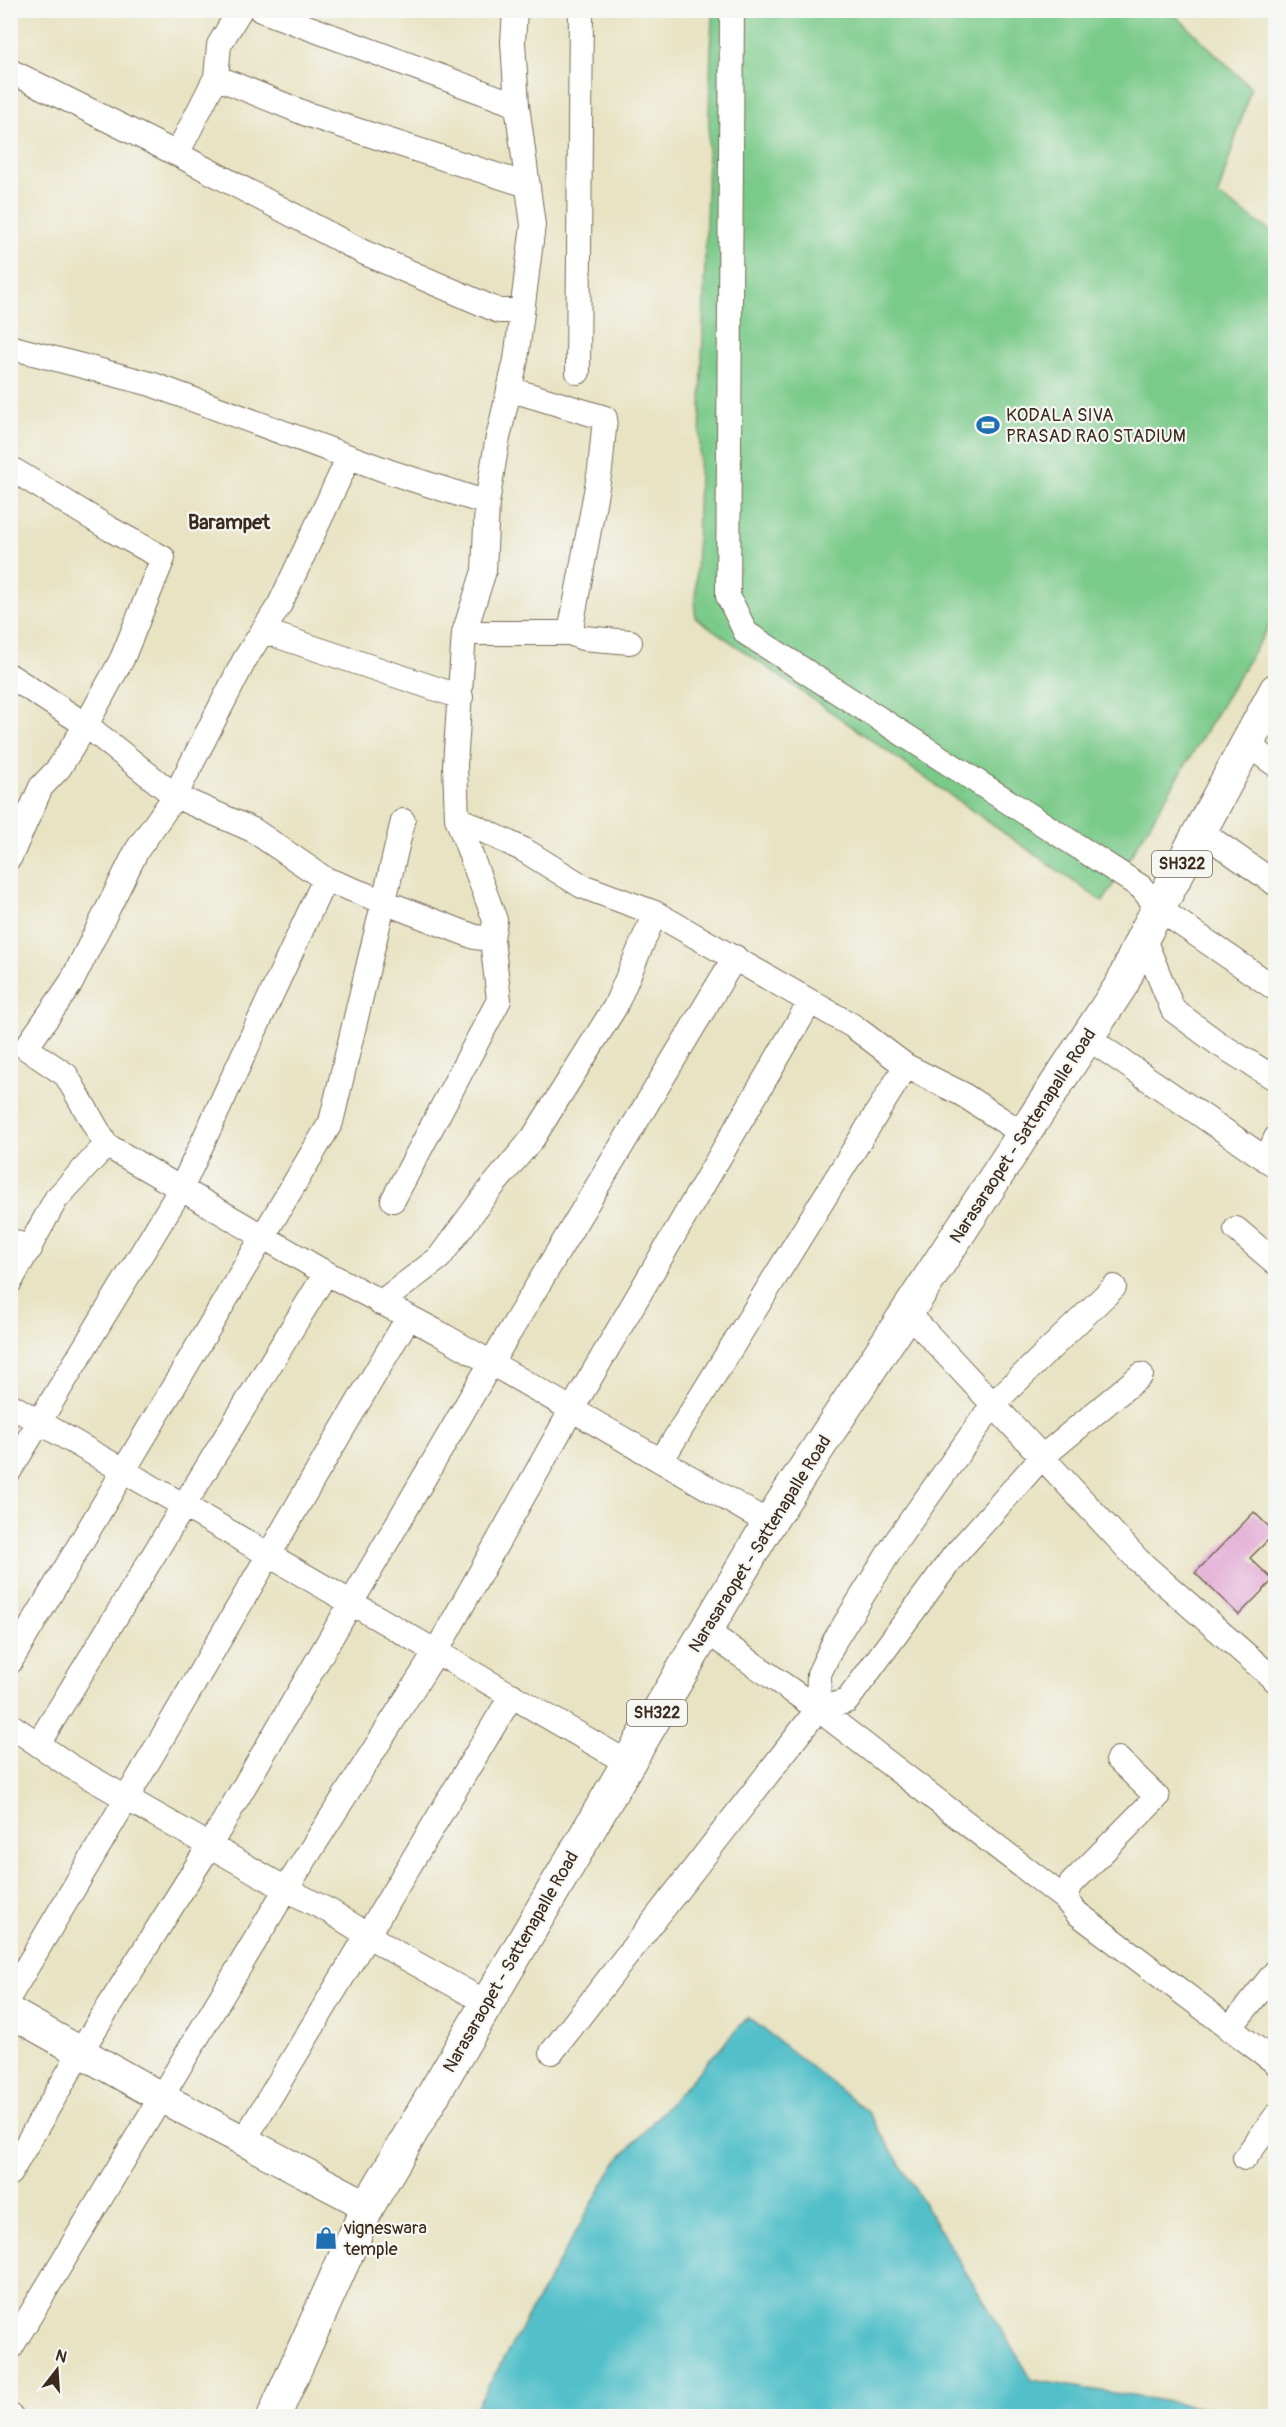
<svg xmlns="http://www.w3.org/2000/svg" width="1286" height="2427" font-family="Pangolin,sans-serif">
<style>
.green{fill:#7aca8a;stroke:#5a7a54;stroke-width:1.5}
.water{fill:#52c0c9;stroke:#467574;stroke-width:1.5}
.building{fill:#e2a8d4}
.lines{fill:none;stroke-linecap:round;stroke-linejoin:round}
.minor-casing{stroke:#786b58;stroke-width:26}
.tertiary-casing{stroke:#786b58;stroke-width:32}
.primary-casing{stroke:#786b58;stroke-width:35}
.minor{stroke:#fff;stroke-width:24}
.tertiary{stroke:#fff;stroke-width:30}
.primary{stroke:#fff;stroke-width:33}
.labels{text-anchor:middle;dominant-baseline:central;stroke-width:4.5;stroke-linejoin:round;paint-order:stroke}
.shield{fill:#f6f6f2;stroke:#73675e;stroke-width:1.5}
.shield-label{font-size:16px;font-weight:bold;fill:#3b2a1e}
.poi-label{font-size:18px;fill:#3b2a1e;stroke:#f6f6f2;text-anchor:start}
.street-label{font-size:18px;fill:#3b2a1e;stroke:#f6f6f2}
.neighbourhood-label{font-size:20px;font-weight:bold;fill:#3b2a1e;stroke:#f6f6f2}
</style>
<rect width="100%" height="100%" fill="#f6f6f2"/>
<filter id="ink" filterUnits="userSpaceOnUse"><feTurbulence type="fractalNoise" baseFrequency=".0167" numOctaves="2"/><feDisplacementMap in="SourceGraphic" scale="12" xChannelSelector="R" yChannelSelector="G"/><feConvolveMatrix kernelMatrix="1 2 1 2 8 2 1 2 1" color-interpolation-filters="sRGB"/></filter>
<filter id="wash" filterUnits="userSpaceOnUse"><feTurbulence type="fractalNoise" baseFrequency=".008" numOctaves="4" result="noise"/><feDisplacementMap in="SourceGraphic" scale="24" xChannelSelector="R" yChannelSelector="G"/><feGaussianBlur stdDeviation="1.35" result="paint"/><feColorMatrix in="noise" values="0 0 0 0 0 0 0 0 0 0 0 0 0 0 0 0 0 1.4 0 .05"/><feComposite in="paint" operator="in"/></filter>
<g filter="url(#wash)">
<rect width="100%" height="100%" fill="#e8e3c3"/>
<path class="green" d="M 712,11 L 1171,11 L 1251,88 L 1218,195 L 1275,234 L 1275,616 L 1103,902 L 695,617 Z"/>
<path class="water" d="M 748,2017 L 868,2112 L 1032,2380 L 1259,2416 L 471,2416 L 614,2165 Z"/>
<g id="blocks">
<path class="building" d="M 1254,1512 L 1275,1533 L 1250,1558 L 1273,1580 L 1239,1615 L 1195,1573 Z"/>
</g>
</g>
<g filter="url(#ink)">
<use href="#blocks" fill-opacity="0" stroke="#786b58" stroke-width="1.5"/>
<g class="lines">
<g class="minor-casing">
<path id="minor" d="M 261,10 L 517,105
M 732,10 L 728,596 L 746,633 L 1141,887 L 1158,908 L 1276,989
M 10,71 L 177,154 L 363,252 L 499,311 L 522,311
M 216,77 L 309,115 L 527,185
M 177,154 L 216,77 L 219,45 L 240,10
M 10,347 L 151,384 L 393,473 L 487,503
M 578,372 L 581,10
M 509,389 L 605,418 L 600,470 L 570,633
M 10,468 L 110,529 L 163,558 L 122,659 L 86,725 L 59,768 L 41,787 L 10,857
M 263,631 L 461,697
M 464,633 L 570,633 L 583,638 L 630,642
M 10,676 L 86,725 L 175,796 L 253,830 L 325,879 L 475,937 L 492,939
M 1247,744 L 1276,765
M 1200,831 L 1276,884
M 655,913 L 853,1026 L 906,1066 L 962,1094 L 1025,1135
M 1143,937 L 1173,1010 L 1219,1044 L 1276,1079
M 1088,1038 L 1276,1166
M 106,1145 L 317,1268 L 439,1333 L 769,1523
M 1266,1160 L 1276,1138
M 393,1200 L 499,1000 L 492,939 L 495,920 L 457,818
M 1236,1229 L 1276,1263
M 10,1240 L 30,1249
M 10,1282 L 56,1199 L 106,1145 L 66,1075 L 26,1048 L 71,983 L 137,850 L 175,796 L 245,659 L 280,604 L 349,457
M 380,1303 L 439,1258 L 487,1193 L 533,1138 L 615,1007 L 655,913 L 582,886 L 524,850 L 457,818 L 455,765 L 464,633 L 484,571 L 487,503 L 497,442 L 516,360 L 533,225 L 517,105 L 513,42 L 515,10
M 908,1313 L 1138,1560 L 1276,1681
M 10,1405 L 628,1763
M 661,1461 L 906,1066
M 10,1470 L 182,1187 L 325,879
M 706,1631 L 818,1709 L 1065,1899 L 1077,1913 L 1276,2063
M 10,1662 L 331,1122 L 403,821
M 818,1709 L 847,1701 L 953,1557 L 1041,1458 L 1141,1375
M 10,1725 L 70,1766 L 286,1889 L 331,1912 L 395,1952 L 487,2003
M 38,1744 L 326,1273
M 1065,1899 L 1071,1884 L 1157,1797 L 1118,1759
M 10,1995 C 145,1771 274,1543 408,1318
M 1229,2029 L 1276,1971
M 552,2052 L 818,1709 L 819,1674 L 835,1640 L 895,1543 L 994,1403 L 1114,1287
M 243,2142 L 512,1695
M 1245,2158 L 1276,2116
M 10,2173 L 81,2051 L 210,1845 L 491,1363 L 735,957
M 10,2349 L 286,1889 L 436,1652 L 572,1409 L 810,1002
M 10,2416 L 11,2416"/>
</g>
<g class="tertiary-casing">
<path id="tertiary" d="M 10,2012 L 166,2100 L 368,2206"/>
</g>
<g class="primary-casing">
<path id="primary" d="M 274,2416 L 368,2206 L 769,1523 L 1122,984 L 1143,937 L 1276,690"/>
</g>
<use href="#minor" class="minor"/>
<use href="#tertiary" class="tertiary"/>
<use href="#primary" class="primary"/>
</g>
</g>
<defs>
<g id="stadium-bare" transform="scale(1.8)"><path d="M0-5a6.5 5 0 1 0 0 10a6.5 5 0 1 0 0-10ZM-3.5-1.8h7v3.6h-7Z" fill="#1f6fb2" stroke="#f6f6f2" stroke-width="2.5" paint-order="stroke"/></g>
<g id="shop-bare" transform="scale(1.8)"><path d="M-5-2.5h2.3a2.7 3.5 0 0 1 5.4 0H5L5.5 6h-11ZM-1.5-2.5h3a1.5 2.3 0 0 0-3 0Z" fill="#1f6fb2" stroke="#f6f6f2" stroke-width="2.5" paint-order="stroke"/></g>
</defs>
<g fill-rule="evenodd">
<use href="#stadium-bare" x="988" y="425"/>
<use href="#shop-bare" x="326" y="2238"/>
</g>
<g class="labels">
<g class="shield">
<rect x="1152" y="851" width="60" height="26" rx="4.5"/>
<rect x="627" y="1700" width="60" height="26" rx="4.5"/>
</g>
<g class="shield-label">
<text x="1182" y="864">SH322</text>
<text x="657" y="1713">SH322</text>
</g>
<g class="poi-label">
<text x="1006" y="415">KODALA SIVA<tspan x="1006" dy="21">PRASAD RAO STADIUM</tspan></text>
<text x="344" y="2228">vigneswara<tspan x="344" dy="21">temple</tspan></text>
</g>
<g class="street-label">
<text transform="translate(1023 1136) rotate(-57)">Narasaraopet - Sattenapalle Road</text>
<text transform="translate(760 1544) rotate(-58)">Narasaraopet - Sattenapalle Road</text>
<text transform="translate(511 1962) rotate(-60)">Narasaraopet - Sattenapalle Road</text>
</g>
<g class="neighbourhood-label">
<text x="229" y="522">Barampet</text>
</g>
</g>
<rect width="1286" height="2427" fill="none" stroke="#f6f6f2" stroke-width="36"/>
<g transform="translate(57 2370) rotate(17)" stroke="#f6f6f2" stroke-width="4.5" paint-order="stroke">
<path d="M0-4.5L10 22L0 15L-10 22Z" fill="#3b2a1e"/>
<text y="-9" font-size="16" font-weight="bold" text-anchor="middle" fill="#3b2a1e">N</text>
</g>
</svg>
